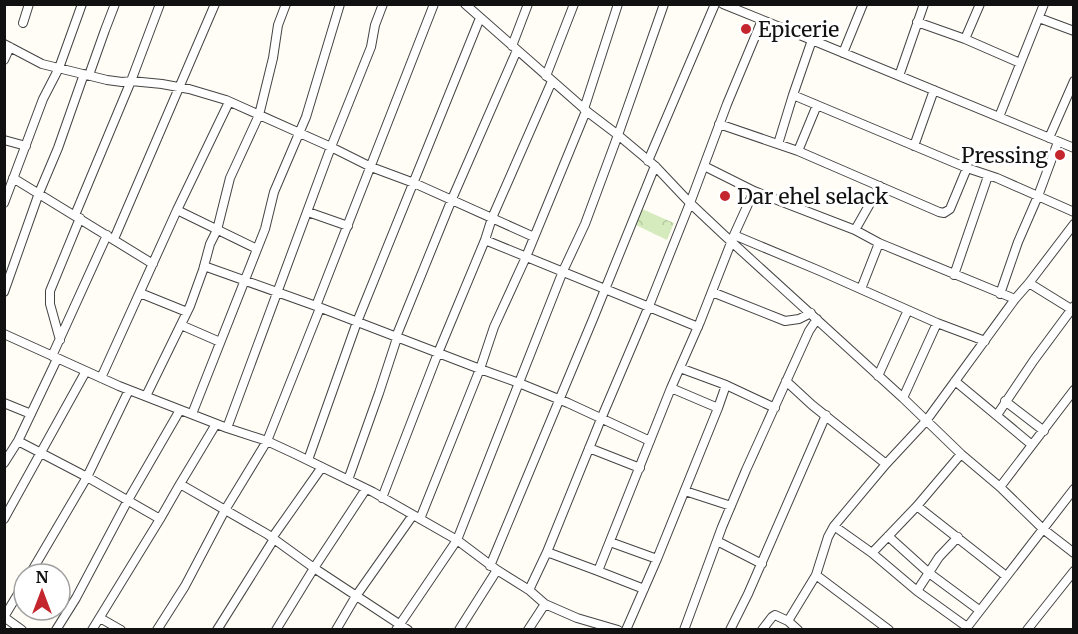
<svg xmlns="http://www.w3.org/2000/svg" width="1078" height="634" font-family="Merriweather,serif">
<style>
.park{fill:url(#park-crowns)}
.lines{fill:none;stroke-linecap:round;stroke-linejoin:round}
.minor-casing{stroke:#444;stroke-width:10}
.minor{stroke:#fff;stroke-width:8}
.poi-dot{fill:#c4262e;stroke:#fff;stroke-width:2}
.labels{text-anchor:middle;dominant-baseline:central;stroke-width:6;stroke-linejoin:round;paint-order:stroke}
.poi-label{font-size:21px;fill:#111;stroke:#fff;text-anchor:start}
</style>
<defs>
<pattern id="park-crowns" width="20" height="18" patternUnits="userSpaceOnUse" patternTransform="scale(1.5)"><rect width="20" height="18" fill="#d5ebbd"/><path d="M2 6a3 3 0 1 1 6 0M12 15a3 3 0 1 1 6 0" fill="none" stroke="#b6c8a1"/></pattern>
</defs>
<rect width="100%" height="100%" fill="#fffdf5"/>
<path class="park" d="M 642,209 L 674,223 L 667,240 L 636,225 Z"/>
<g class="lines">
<g class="minor-casing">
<path id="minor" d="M 465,4 L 589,113 L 618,135 L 655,166 L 690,203 L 724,235 L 903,398 L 961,454 L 1000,487 L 1043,529 L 1074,553
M 723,4 L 812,40 L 1074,148
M 1039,18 L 1074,31
M 917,22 L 965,39 L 1020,63
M 23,23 L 29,4
M 965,39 L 980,4
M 4,44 L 42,64 L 107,80 L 122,82 L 131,81 L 162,84 L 189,89 L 226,100 L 331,147 L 371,167 L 414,183 L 534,237
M 512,46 L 528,4
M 843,53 L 863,4
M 4,60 L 10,47
M 89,75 L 105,30 L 115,4
M 546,76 L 574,4
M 899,76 L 924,4
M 793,95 L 967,168 L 997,178 L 1074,212
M 584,109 L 618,4
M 999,117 L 1044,4
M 719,124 L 798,151 L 939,212 L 944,213 L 950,209 L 967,168
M 1049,138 L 1074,81
M 4,140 L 26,146
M 778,144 L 793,95 L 812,40
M 914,146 L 934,90
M 798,151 L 817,105
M 648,161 L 715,4
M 704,166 L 754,191 L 855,230 L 879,243 L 1015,299
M 13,178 L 153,264
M 4,203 L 43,99 L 59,68 L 82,4
M 177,210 L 257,249
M 308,212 L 348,226
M 75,215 L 131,81 L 160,4
M 855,230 L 880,186
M 734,235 L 820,271 L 937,323 L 985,341
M 114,239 L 215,4
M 485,240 L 698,327
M 204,266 L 316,306 L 480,369 L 519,383 L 568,403 L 650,441
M 954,275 L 988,176
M 1029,283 L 1071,309
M 861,289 L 879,243
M 4,292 L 39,193 L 58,148 L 84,74
M 712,292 L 785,321 L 799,319 L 811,313
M 140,293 L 187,312
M 1000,294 L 1018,242 L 1038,196 L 1058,142
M 316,306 L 434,4
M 181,325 L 220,342
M 4,334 L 119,386 L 227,428 L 267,441 L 293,453 L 373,492 L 457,540 L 497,570 L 529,590 L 545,604 L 577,618 L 618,630
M 396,337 L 452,199 L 517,50
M 60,340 L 50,304 L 50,291 L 80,218
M 52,356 L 107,235
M 680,368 L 726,385 L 775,408
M 878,376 L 908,310
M 101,378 L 177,210 L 229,102
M 786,381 L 812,405 L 886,464
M 955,381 L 1032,445
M 146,396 L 190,306 L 203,270 L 210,244 L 217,230 L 230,178 L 259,115 L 273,58 L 278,25 L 286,4
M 903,398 L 937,323
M 1005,401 L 1044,431
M 4,403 L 31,414
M 718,408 L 726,385
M 192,414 L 265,229 L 274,192 L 306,117 L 340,4
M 997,415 L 1034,360 L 1074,306
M 227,428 L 331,147 L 371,47 L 375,25 L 383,4
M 18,441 L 87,477 L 129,390
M 589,448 L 640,468
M 308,460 L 357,322 L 480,18
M 4,463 L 18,441 L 57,359
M 348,480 L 379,393 L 397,338
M 180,484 L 216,424
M 1000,487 L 1074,390
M 685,491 L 731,506
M 382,498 L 438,353 L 485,240 L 492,218 L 552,81
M 917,506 L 1006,576
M 4,519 L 86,371
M 420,519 L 480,369 L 494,327 L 526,257 L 586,111
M 834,526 L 872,553 L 917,591 L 967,627
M 888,536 L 929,573 L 979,610
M 272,538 L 322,467
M 717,541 L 762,564
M 610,542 L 657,559 L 718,408 L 671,388
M 547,552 L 598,571 L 671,388 L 700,322 L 734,235 L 754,191
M 872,553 L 917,506 L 961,454
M 490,566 L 593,319 L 655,166
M 598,571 L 644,589
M 30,574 L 87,477 L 160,519
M 816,575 L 889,630
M 529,590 L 547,552 L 601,419 L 649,306 L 690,203 L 727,104 L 762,20
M 917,591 L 939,557 L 958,537
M 4,617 L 24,584
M 4,617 L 22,630
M 100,618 L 121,630
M 788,621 L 816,575 L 828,537 L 834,526 L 886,464 L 926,421 L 1015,299 L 1029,283 L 1074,224
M 56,630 L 76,598 L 128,500 L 180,410
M 92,630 L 160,519 L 180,484 L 267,534 L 314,568 L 408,630
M 157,630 L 185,586 L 225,510 L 267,441 L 320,308
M 217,630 L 274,539
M 276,630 L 314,568 L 366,489
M 336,630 L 356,596 L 413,515
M 396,630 L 457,540 L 563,271 L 585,224 L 618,135 L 664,4
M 459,630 L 497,570
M 528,630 L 545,604
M 626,630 L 657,559
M 684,630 L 722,527 L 746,470 L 809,331 L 817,319
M 730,630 L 748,594 L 826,415
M 762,630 L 772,617 L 775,615 L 788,621 L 798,630
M 965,630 L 1074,489
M 1027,630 L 1074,571"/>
</g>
<use href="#minor" class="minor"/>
</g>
<g class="poi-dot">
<circle cx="746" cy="29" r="6"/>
<circle cx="1060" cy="155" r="6"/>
<circle cx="725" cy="196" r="6"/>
</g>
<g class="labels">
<g class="poi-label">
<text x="758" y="29">Epicerie</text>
<text x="1048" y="155" text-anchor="end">Pressing</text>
<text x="737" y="196">Dar ehel selack</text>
</g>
</g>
<rect width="1078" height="634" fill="none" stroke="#111111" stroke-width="12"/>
<g transform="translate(42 592)"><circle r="28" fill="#ffffff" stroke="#a0a0a0" stroke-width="1.5"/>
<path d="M0-4.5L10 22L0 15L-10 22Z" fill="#c4262e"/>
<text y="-9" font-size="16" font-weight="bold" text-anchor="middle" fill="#111111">N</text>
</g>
</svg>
